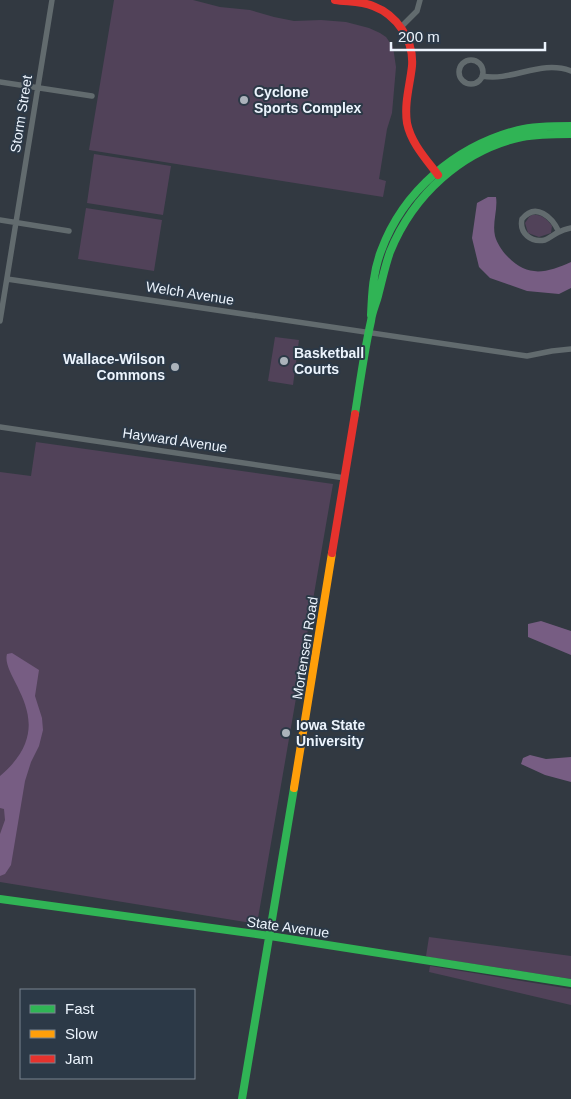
<svg xmlns="http://www.w3.org/2000/svg" width="571" height="1099" font-family="Helvetica,sans-serif">
<style>
.green{fill:#514259}
.forest{fill:#775d83}
.lines{fill:none;stroke-linecap:round;stroke-linejoin:round}
.street{stroke:#626b6e;stroke-width:5.5}
.fast{stroke:#30b455;stroke-width:8}
.slow{stroke:#ff9f0a;stroke-width:8}
.jam{stroke:#e5322d;stroke-width:8}
.poi-dot{fill:#abb3bb;stroke:#2c3947;stroke-width:2}
.labels{text-anchor:middle;dominant-baseline:central;stroke-width:4;stroke-linejoin:round;paint-order:stroke}
.poi-label{font-size:14px;font-weight:bold;fill:#ecf4fd;stroke:#2c3947;text-anchor:start}
.street-label{font-size:14px;fill:#ecf4fd;stroke:#2c3947}
</style>
<rect width="100%" height="100%" fill="#323941"/>
<path class="green" d="M 114,0 L 193,0 L 220,7 L 250,10 L 274,17 L 294,21 L 321,20 L 346,22 L 369,28 L 380,33 L 386,37 L 393,47 L 396,67 L 392,113 L 387,129 L 379,179 L 386,181 L 383,197 L 89,150 Z
M 94,154 L 171,166 L 163,215 L 87,203 Z
M 86,208 L 162,220 L 154,271 L 78,259 Z
M 532,215 C 541,214 547,219 552,226 L 551,233 L 539,237 L 528,233 L 525,223 L 529,217 Z
M 275,337 L 299,340 L 293,385 L 268,381 Z
M 36,442 L 333,484 L 257,924 L 0,882 L 0,472 L 31,476 Z
M 429,937 L 571,956 L 571,979 L 428,957 L 426,956 Z
M 430,966 L 571,989 L 571,1005 L 429,972 Z"/>
<path class="forest" d="M 488,197 L 496,197 C 498,209 492,223 495,236 C 497,243 502,251 507,256 C 527,278 547,273 571,262 L 571,288 L 559,294 L 527,291 L 490,278 L 479,267 L 472,238 L 477,203 Z
M 541,621 L 571,631 L 571,655 L 528,637 L 528,624 Z
M 12,653 L 39,670 L 35,696 L 42,718 L 43,730 L 39,746 L 31,762 L 25,781 L 11,865 L 5,874 L 0,876 L 0,834 L 5,820 L 4,809 L 0,808 L 0,776 C 64,722 0,678 7,654 Z
M 530,755 L 546,759 L 571,757 L 571,782 L 545,775 L 521,764 L 523,758 Z"/>
<g class="lines">
<path class="street" d="M 401,27 L 417,11 L 420,0
M459 72a12 12 0 1 1 24 0a12 12 0 1 1-24 0Z
M 482,76 C 512,82 541,59 571,71
M 0,82 L 92,96
M 0,220 L 69,231
M 559,232 C 552,217 536,202 522,219 C 519,233 531,243 545,240 C 550,238 554,234 559,232 C 563,230 567,229 571,228
M 7,279 L 527,356 L 552,351 L 571,349
M 0,321 L 52,0
M 0,427 L 345,478"/>
<path class="fast" d="M 371,315 C 372,293 373,272 381,251 C 403,191 456,146 518,130 C 535,126 553,126 571,126
M 355,414 C 360,383 364,352 371,321 C 372,312 376,304 378,296 C 382,281 385,266 390,252 C 413,195 462,150 522,137 C 538,134 555,134 571,134
M 0,899 L 270,936 L 571,983
M 242,1099 L 294,788"/>
<path class="slow" d="M 294,788 L 332,553"/>
<path class="jam" d="M 335,0 C 347,2 361,1 373,6 C 397,15 414,40 412,66 C 410,85 404,103 407,123 C 411,143 426,159 438,175
M 332,553 L 355,414"/>
</g>
<g class="poi-dot">
<circle cx="244" cy="100" r="5"/>
<circle cx="284" cy="361" r="5"/>
<circle cx="175" cy="367" r="5"/>
<circle cx="286" cy="733" r="5"/>
</g>
<g class="labels">
<g class="poi-label">
<text x="254" y="92">Cyclone<tspan x="254" dy="16">Sports Complex</tspan></text>
<text x="294" y="353">Basketball<tspan x="294" dy="16">Courts</tspan></text>
<text x="165" y="359" text-anchor="end">Wallace-Wilson<tspan x="165" dy="16">Commons</tspan></text>
<text x="296" y="725">Iowa State<tspan x="296" dy="16">University</tspan></text>
</g>
<g class="street-label">
<text transform="translate(21 114) rotate(-81)">Storm Street</text>
<text transform="translate(190 293) rotate(9)">Welch Avenue</text>
<text transform="translate(175 440) rotate(8)">Hayward Avenue</text>
<text transform="translate(305 648) rotate(-81)">Mortensen Road</text>
<text transform="translate(288 927) rotate(8)">State Avenue</text>
</g>
</g>
<rect x="20" y="989" width="175" height="90" fill="#2c3947" stroke="#798490"/>
<rect x="30" y="1005" width="25" height="8" fill="#30b455" stroke="#798490"/>
<text x="65" y="1014" font-size="15" fill="#ecf4fd">Fast</text>
<rect x="30" y="1030" width="25" height="8" fill="#ff9f0a" stroke="#798490"/>
<text x="65" y="1039" font-size="15" fill="#ecf4fd">Slow</text>
<rect x="30" y="1055" width="25" height="8" fill="#e5322d" stroke="#798490"/>
<text x="65" y="1064" font-size="15" fill="#ecf4fd">Jam</text>
<path d="M391 42v8h154v-8" fill="none" stroke="#ecf4fd" stroke-width="2.5"/>
<text x="398" y="42" font-size="15" fill="#ecf4fd" stroke="#2c3947" stroke-width="4" paint-order="stroke">200 m</text>
</svg>
